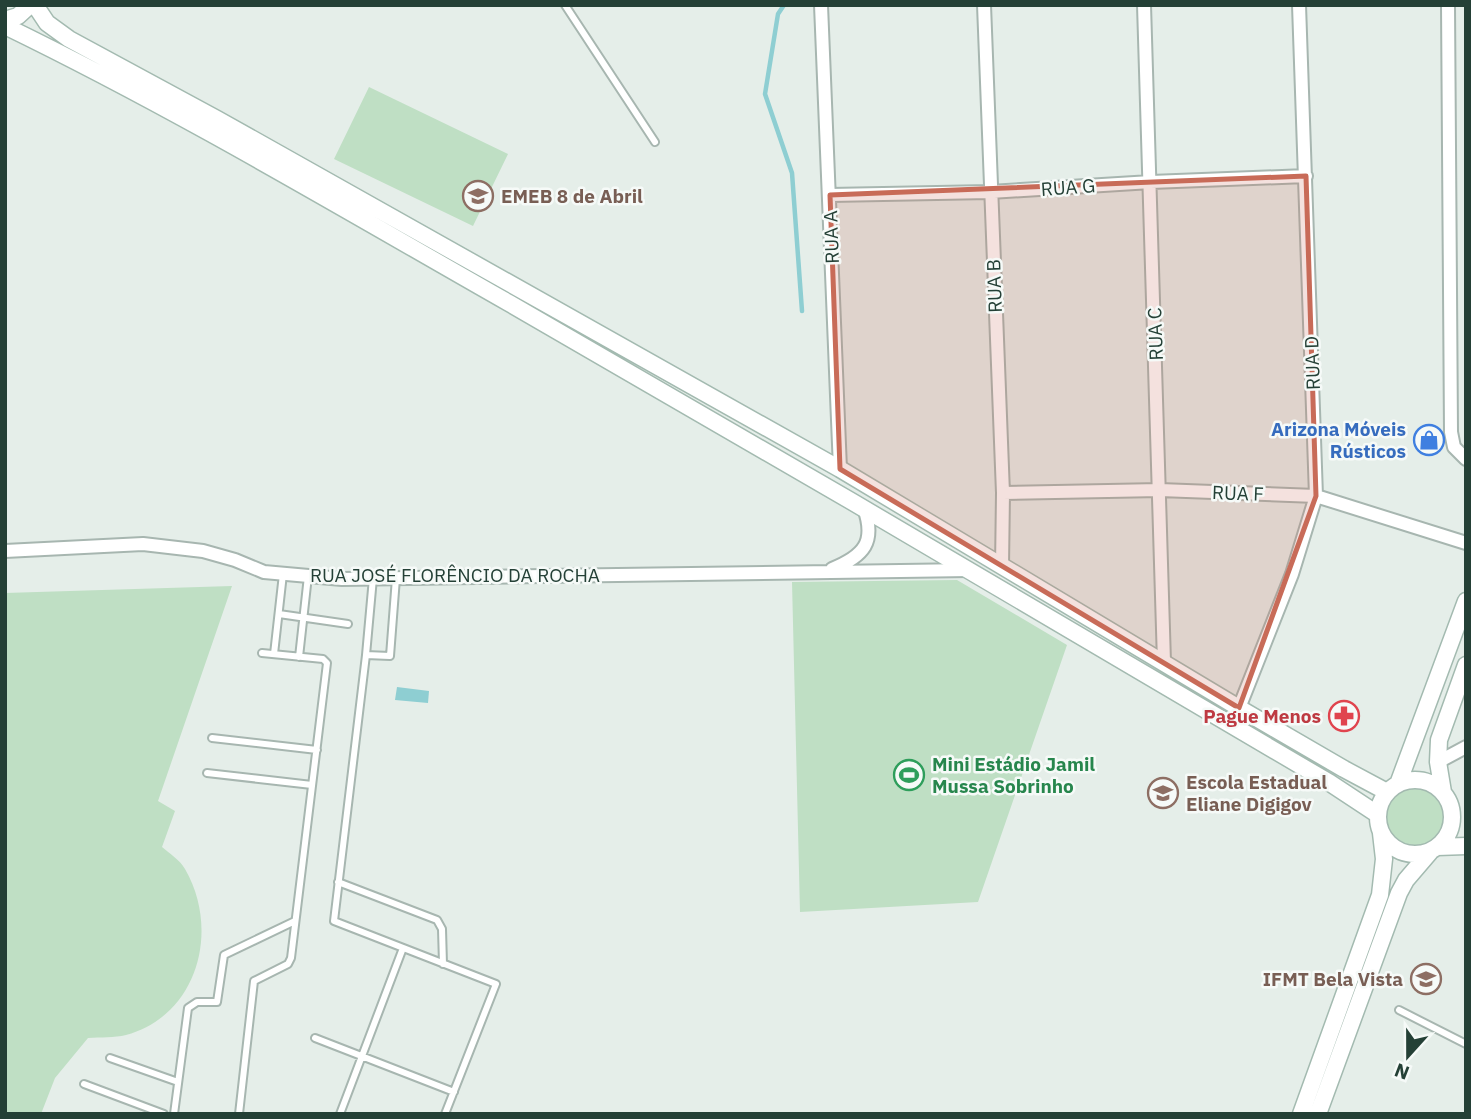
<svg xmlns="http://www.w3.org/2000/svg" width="1471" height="1119" font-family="'IBM Plex Sans',sans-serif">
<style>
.green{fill:#bfdfc4}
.water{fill:#8eced2}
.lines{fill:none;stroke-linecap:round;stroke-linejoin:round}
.stream{stroke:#8eced2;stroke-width:4.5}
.service-casing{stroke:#a7b6b0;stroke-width:10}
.minor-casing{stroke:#a7b6b0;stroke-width:16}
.secondary-casing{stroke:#a3bab0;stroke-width:19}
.service{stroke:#fff;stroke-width:6}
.minor{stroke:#fff;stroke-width:12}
.secondary{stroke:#fff;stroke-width:16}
.marked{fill:#c86b58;fill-opacity:0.2;stroke:#c86b58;stroke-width:5;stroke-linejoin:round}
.labels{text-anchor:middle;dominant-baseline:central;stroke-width:5;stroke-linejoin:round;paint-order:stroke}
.street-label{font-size:19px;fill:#244036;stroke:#f6faf8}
.education-label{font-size:19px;font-weight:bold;fill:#785e54;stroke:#f6faf8;text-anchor:start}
.shop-label{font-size:19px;font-weight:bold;fill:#366cbe;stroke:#f6faf8;text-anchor:end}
.health-label{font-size:19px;font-weight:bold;fill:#be3a42;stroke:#f6faf8;text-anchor:end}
.leisure-label{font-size:19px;font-weight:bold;fill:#27864d;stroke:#f6faf8;text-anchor:start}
</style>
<rect width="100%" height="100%" fill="#e5eee9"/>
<path class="green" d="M 369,87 L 508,154 L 473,226 L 334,159 Z
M 957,580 L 1067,645 L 978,902 L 800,912 L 792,582 Z
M 232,586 L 158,801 L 175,811 L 162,847 C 169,853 180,860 185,869 C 220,929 199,1015 126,1035 C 114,1038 101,1037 88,1038 L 55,1078 L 41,1114 L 5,1114 L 5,593 Z
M1384 816a32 32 0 1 1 64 0a32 32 0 1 1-64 0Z"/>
<path class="water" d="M 397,687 L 429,691 L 428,703 L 395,700 Z"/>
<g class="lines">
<path class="stream" d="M 784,5 L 778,14 L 765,94 L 792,173 L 802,311"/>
<g class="service-casing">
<path id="service" d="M 565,5 L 655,142
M 373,578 L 366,655 L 390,656 L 396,578
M 279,614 L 348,624
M 274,654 L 283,574
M 366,655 L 334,921 L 496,984 L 445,1114
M 299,657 L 308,576
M 212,738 L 317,750
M 207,773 L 312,785
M 338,882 L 437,920 L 442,929 L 443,964
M 1399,1010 L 1466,1044
M 315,1038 L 454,1092
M 110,1058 L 178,1082
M 84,1084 L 164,1114
M 174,1114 L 188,1008 L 197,1002 L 217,1002 L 224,955 L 295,921
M 239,1114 L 254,981 L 288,964 L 291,958 L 327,663 L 323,659 L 262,653
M 340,1114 L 403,948"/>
</g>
<g class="minor-casing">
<path id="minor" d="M 821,5 L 840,469
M 984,5 L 1003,493 L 1002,567
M 1144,5 L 1164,662
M 1448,5 L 1451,432 L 1454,447 L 1466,459
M 830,195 L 990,192 L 1151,182 L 1306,176
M 1003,493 L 1160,490 L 1316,496 L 1466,543
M 5,551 L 143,544 L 203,551 L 235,560 L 264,572 L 342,579 L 970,570
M 832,569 C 864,556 876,542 864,508
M 1239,708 L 1292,574 L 1316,496 L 1299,5
M 1438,762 L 1466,747"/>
</g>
<g class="secondary-casing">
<path id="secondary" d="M 35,5 L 47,23 L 69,39 L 217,119 L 840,469 L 1239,708 L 1344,769 L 1387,792
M 5,20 L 18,16 L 30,5
M 5,26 C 178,110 342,208 509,303 C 784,461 1057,621 1330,783 L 1377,814
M1378 817a37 37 0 1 1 74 0a37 37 0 1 1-74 0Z
M 1398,784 L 1466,601
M 1443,792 L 1438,762 L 1439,740 L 1466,665
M 1437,847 L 1466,846
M 1301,1114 L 1380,895 L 1384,859 L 1381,833
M 1318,1114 L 1399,893 L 1406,880 L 1430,852"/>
</g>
<use href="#service" class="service"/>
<use href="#minor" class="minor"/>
<use href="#secondary" class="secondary"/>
</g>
<path class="marked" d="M 1306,176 L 1316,496 L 1239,708 L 840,469 L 830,195 Z"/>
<defs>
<g id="school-ring" transform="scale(1.575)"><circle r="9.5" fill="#f6faf8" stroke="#8d6e63" stroke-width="1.5"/><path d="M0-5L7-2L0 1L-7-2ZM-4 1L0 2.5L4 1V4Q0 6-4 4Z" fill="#8d6e63"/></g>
<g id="shop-ring" transform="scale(1.575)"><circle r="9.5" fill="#f6faf8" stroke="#3f7fe0" stroke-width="1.5"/><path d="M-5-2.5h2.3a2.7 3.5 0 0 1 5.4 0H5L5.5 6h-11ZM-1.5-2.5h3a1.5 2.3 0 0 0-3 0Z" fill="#3f7fe0"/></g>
<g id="pharmacy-ring" transform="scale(1.575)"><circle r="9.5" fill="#f6faf8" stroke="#e0444e" stroke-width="1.5"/><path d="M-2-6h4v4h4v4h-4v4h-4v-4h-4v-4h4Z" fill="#e0444e"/></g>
<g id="stadium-ring" transform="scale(1.575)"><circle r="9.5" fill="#f6faf8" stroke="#2e9e5b" stroke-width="1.5"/><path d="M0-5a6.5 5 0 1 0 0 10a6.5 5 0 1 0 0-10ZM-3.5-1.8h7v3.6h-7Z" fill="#2e9e5b"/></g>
<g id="university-ring" transform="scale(1.575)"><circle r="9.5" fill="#f6faf8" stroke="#8d6e63" stroke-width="1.5"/><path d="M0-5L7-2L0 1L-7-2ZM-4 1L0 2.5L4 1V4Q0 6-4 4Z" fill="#8d6e63"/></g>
</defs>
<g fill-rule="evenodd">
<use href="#school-ring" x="478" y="196"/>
<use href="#shop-ring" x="1429" y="440"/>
<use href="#pharmacy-ring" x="1344" y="716"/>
<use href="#stadium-ring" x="909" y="775"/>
<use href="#school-ring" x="1163" y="793"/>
<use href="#university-ring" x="1426" y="979"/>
</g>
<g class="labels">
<g class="street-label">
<text transform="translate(1068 187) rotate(-4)">RUA G</text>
<text transform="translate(831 237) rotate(-92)">RUA A</text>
<text transform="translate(994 286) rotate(-92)">RUA B</text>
<text transform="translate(1155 334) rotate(-92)">RUA C</text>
<text transform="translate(1312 363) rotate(-92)">RUA D</text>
<text transform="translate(1238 493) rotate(2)">RUA F</text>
<text x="455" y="575">RUA JOSÉ FLORÊNCIO DA ROCHA</text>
</g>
<g class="education-label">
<text x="501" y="196">EMEB 8 de Abril</text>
<text x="1186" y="782">Escola Estadual<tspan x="1186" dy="22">Eliane Digigov</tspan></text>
<text x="1403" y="979" text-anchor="end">IFMT Bela Vista</text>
</g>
<g class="shop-label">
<text x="1406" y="429">Arizona Móveis<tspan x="1406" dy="22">Rústicos</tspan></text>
</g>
<g class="health-label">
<text x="1321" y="716">Pague Menos</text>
</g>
<g class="leisure-label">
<text x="932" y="764">Mini Estádio Jamil<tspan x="932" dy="22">Mussa Sobrinho</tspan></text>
</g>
</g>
<rect width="1471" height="1119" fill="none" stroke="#244036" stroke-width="14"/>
<g transform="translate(1408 1056) rotate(201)" stroke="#f6faf8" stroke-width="5" paint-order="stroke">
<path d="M0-5L12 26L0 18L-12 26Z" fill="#244036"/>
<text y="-10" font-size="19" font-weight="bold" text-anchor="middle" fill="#244036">N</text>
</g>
</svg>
